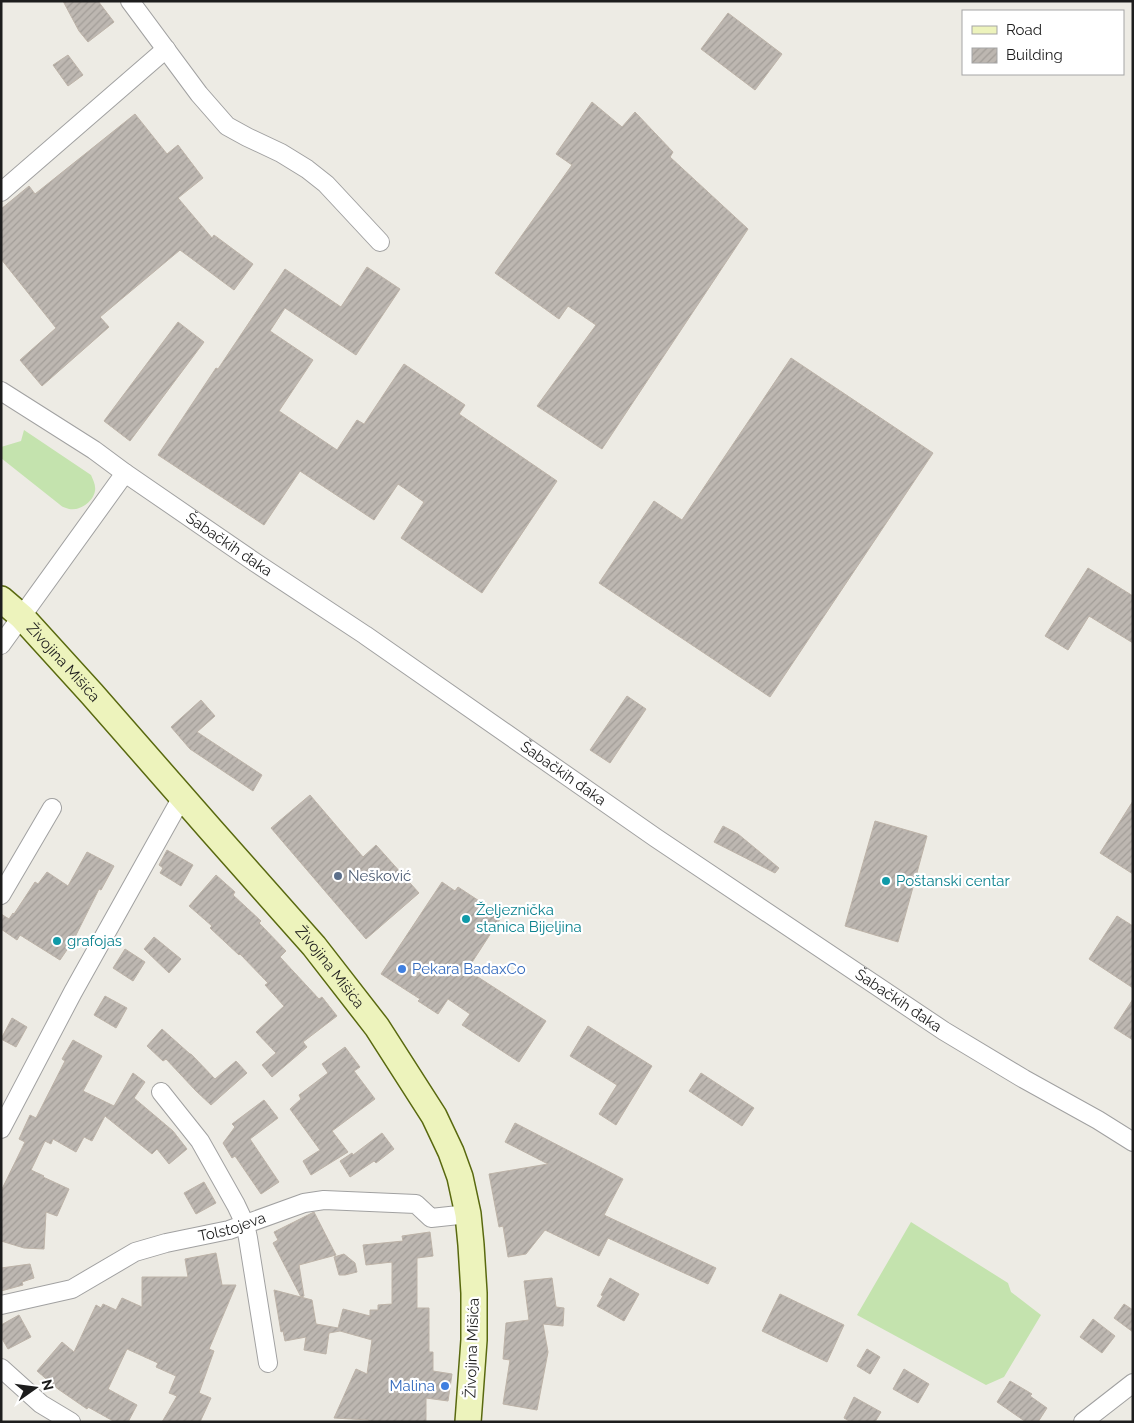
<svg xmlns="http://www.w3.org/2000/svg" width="1134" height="1423" font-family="Raleway,sans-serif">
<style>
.grass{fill:#c4e3ae}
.building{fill:url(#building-hatch);stroke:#bdb3a8}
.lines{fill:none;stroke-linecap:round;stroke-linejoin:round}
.street-casing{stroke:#a1a1a1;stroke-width:20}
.secondary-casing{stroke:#59690f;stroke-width:28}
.street{stroke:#fff;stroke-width:18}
.secondary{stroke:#edf3bc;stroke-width:25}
.service-dot{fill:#5c6f8a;stroke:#fff;stroke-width:2}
.culture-dot{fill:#0f9aa8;stroke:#fff;stroke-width:2}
.shop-dot{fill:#3f7fe0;stroke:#fff;stroke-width:2}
.labels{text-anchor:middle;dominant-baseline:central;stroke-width:4.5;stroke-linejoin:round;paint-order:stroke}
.street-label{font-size:15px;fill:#1d1d1d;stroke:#fff}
.service-label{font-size:15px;fill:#4e5e75;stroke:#fff;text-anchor:start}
.culture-label{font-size:15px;fill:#0d838f;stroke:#fff;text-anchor:start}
.shop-label{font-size:15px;fill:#366cbe;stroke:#fff;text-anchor:start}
</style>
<defs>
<pattern id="building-hatch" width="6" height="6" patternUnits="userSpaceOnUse" patternTransform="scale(1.25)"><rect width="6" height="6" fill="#bdb7b1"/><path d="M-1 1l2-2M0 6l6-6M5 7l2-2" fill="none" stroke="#a29d98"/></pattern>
</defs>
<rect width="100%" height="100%" fill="#edebe4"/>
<path class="grass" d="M 24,430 L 91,475 C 93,480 96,485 95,491 C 93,503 77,513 66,508 C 63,507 61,506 59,504 L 1,458 L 1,447 L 21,441 Z
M 911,1222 L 1008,1283 L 1011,1292 L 1041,1315 L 1004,1377 L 986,1385 L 857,1315 Z"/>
<path class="building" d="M 63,1 L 98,1 L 114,22 L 88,42 L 79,31 Z
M 728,13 L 782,54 L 755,90 L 701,49 Z
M 68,55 L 83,75 L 68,86 L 53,65 Z
M 592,102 L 622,127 L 635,112 L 673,152 L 670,157 L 748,229 L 602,449 L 537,406 L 596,325 L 568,306 L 559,319 L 495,273 L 572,165 L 556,154 Z
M 135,114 L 167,154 L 178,145 L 203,178 L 178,198 L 212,238 L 214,235 L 253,264 L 234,290 L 180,250 L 100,317 L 109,327 L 42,386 L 20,360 L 56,328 L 1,259 L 1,209 L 29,186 L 35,194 Z
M 367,267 L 400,289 L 356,355 L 285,308 L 270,331 L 313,360 L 279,411 L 337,450 L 357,420 L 364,424 L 404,364 L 465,405 L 459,414 L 557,481 L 482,593 L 401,538 L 424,502 L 398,484 L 374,520 L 300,471 L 264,525 L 158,455 L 216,368 L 218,369 L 285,269 L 341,307 Z
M 178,322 L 204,342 L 130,441 L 104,421 Z
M 791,358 L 933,453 L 770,697 L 599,583 L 654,501 L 682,520 Z
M 1088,568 L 1133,596 L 1133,643 L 1089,616 L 1068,650 L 1045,636 Z
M 627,696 L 646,709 L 610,763 L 590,750 Z
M 201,700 L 215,716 L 197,732 L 262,775 L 253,791 L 190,749 L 171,727 Z
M 310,795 L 363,857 L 376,845 L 419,893 L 366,939 L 271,828 Z
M 1133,801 L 1133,874 L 1100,853 Z
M 875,821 L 927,836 L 898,942 L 845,926 Z
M 723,826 L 738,834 L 779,868 L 775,873 L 714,842 Z
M 167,850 L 193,865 L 181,886 L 160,873 L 163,868 L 159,865 Z
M 87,852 L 114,866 L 101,890 L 99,889 L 73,941 L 60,960 L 20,935 L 17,940 L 1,929 L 1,914 L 9,919 L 13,913 L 14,914 L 35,882 L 38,884 L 47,872 L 68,886 Z
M 216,875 L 235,892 L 233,895 L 261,921 L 259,923 L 286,951 L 280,957 L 319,999 L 322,997 L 337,1016 L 303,1042 L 307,1047 L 272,1077 L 262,1065 L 276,1053 L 256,1032 L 284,1006 L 265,985 L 268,983 L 240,954 L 239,955 L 210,928 L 212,926 L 189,906 Z
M 442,882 L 455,891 L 458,887 L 502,916 L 467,970 L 546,1021 L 519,1062 L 462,1025 L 470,1014 L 448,999 L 438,1014 L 418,1001 L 420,999 L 381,974 Z
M 1117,916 L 1133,926 L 1133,988 L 1089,959 Z
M 154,937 L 181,959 L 169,973 L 144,949 Z
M 125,949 L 145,962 L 133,981 L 113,968 Z
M 105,996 L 127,1008 L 116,1028 L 94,1015 Z
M 1133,999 L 1133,1040 L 1114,1028 Z
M 12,1018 L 27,1027 L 16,1047 L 1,1039 Z
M 588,1026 L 652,1066 L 616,1125 L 599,1114 L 617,1085 L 570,1056 Z
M 162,1029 L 190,1054 L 191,1054 L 215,1079 L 236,1061 L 247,1073 L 211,1105 L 196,1091 L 166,1059 L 163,1061 L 147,1046 Z
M 73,1040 L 102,1056 L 83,1091 L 114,1106 L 133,1073 L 145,1082 L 134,1098 L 173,1131 L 187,1149 L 169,1164 L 157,1149 L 152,1154 L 105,1116 L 92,1141 L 84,1137 L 76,1152 L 53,1139 L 51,1144 L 45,1141 L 31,1170 L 44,1176 L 43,1177 L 69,1189 L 57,1216 L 46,1212 L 44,1249 L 24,1248 L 1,1241 L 1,1191 L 25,1142 L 19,1139 L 30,1115 L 36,1118 L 65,1061 L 62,1059 Z
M 345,1047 L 360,1067 L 354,1071 L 375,1099 L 332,1131 L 348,1152 L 311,1175 L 303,1161 L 320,1150 L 290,1109 L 301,1099 L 299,1095 L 328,1073 L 322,1064 Z
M 701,1073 L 754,1108 L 742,1126 L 689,1091 Z
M 264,1100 L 278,1118 L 250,1139 L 279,1182 L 261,1194 L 235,1156 L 232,1158 L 223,1143 L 235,1127 L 232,1124 Z
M 515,1123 L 623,1179 L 604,1215 L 716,1268 L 708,1284 L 608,1238 L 599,1256 L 545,1230 L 526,1254 L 508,1257 L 503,1226 L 499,1227 L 489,1174 L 548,1164 L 505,1142 Z
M 382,1133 L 394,1149 L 376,1163 L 374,1161 L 350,1177 L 340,1161 L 352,1153 L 353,1155 Z
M 204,1182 L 216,1203 L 196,1214 L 184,1193 Z
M 314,1212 L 336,1255 L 299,1265 L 304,1296 L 301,1297 L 273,1243 L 278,1240 L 274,1232 Z
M 430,1232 L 433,1256 L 417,1258 L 417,1308 L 429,1308 L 429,1352 L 433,1352 L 433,1371 L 452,1374 L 448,1401 L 426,1398 L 426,1422 L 369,1422 L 369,1420 L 334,1418 L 356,1369 L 367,1374 L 372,1340 L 340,1331 L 329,1333 L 326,1354 L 304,1350 L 306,1337 L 285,1341 L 283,1331 L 281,1332 L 274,1290 L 312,1300 L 316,1324 L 338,1328 L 343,1309 L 370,1316 L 370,1310 L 378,1310 L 378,1305 L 392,1304 L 392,1262 L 366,1265 L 363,1245 L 403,1241 L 402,1236 Z
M 216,1253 L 222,1285 L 236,1285 L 209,1349 L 214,1351 L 199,1393 L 211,1398 L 200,1422 L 162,1422 L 177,1396 L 169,1393 L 176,1376 L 156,1367 L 158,1363 L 127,1349 L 108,1389 L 137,1405 L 128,1422 L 115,1422 L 88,1407 L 87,1409 L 58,1389 L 37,1371 L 62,1342 L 74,1352 L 96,1305 L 101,1308 L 103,1304 L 116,1310 L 122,1298 L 142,1307 L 142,1277 L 188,1277 L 185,1259 Z
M 344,1254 L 355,1263 L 357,1272 L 345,1275 L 339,1275 L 334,1257 Z
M 30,1264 L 34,1278 L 22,1282 L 23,1285 L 1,1291 L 1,1268 Z
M 552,1278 L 556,1307 L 564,1308 L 563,1326 L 543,1324 L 548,1352 L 537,1410 L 503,1404 L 510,1360 L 503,1359 L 506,1323 L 529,1320 L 524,1281 Z
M 610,1278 L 639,1294 L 624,1321 L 597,1306 L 603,1296 L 601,1295 Z
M 780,1294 L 844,1325 L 827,1362 L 762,1331 Z
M 1124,1304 L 1133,1310 L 1133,1332 L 1114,1318 Z
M 19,1315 L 31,1337 L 8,1349 L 1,1337 L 1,1325 Z
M 1093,1319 L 1115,1336 L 1102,1353 L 1080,1337 Z
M 867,1349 L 880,1357 L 870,1374 L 857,1366 Z
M 904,1369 L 929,1384 L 918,1403 L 893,1389 Z
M 1010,1381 L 1032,1394 L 1030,1396 L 1047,1408 L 1038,1422 L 1026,1422 L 997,1402 Z
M 854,1397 L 881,1412 L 875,1422 L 851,1422 L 844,1418 Z"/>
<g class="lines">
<g class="street-casing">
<g id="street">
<path d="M 130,1 L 199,94 L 227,126 L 247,137 L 281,153 L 307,169 L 326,184 L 380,242"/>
<path d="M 1,192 L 166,49"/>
<path id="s1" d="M 1,391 L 94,450 L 125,473 L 256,563 L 365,635 L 656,838 L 944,1031 L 1024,1079 L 1098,1120 L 1133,1142"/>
<path d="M 1,645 L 125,473"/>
<path d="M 1,895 L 52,808"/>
<path d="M 161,1092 L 200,1141 L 236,1205 L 245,1224 L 248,1238 L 268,1363"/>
<path d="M 1,1129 L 73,992 L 182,797"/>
<path id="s2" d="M 1,1305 L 72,1289 L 135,1252 L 166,1243 L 229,1230 L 304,1203 L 324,1200 L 416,1204 L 431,1218 L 468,1214"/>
<path d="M 1,1368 L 41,1404 L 71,1422"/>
<path d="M 1083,1422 L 1133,1383"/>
</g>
</g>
<g class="secondary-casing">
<g id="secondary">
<path id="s3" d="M 1,599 L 22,617 L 92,694 L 212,831 L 314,946 L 377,1027 L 434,1116 L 451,1152 L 460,1177 L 468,1214 L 471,1245 L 474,1293 L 474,1340 L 468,1422"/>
</g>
</g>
<use href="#street" class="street"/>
<use href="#secondary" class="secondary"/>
</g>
<circle class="service-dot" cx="338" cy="876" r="5"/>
<g class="culture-dot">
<circle cx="886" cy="881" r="5"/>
<circle cx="466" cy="919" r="5"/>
<circle cx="57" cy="941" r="5"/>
</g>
<g class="shop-dot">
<circle cx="402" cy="969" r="5"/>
<circle cx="445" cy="1386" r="5"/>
</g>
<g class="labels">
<g class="street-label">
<text stroke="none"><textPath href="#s1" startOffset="275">Šabačkih đaka</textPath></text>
<text stroke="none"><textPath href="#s3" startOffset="89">Živojina Mišića</textPath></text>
<text stroke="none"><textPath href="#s1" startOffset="680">Šabačkih đaka</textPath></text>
<text stroke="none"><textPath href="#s3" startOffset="494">Živojina Mišića</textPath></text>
<text stroke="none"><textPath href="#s1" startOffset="1085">Šabačkih đaka</textPath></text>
<text stroke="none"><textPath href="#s2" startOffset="246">Tolstojeva</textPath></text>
<text transform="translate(472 1348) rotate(-88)">Živojina Mišića</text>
</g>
<g class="service-label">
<text x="348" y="876">Nešković</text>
</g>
<g class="culture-label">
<text x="896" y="881">Poštanski centar</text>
<text x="476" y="910">Željeznička<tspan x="476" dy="17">stanica Bijeljina</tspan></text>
<text x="67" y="941">grafojas</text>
</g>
<g class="shop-label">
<text x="412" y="969">Pekara BadaxCo</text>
<text x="435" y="1386" text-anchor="end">Malina</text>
</g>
</g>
<rect width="1134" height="1423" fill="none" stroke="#1d1d1d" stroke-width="5"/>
<rect x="962" y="10" width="162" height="65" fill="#ffffff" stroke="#a5a5a5"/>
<rect x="972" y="26" width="25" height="8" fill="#edf3bc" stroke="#a5a5a5"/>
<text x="1006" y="35" font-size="15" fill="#1d1d1d">Road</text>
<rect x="972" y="48" width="25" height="15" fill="url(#building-hatch)" stroke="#a5a5a5"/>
<text x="1006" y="60" font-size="15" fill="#1d1d1d">Building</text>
<g transform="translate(35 1388) rotate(76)" stroke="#ffffff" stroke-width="4" paint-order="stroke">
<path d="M0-4L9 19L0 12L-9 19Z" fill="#1d1d1d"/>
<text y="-8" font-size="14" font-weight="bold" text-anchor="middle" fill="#1d1d1d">N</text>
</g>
</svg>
